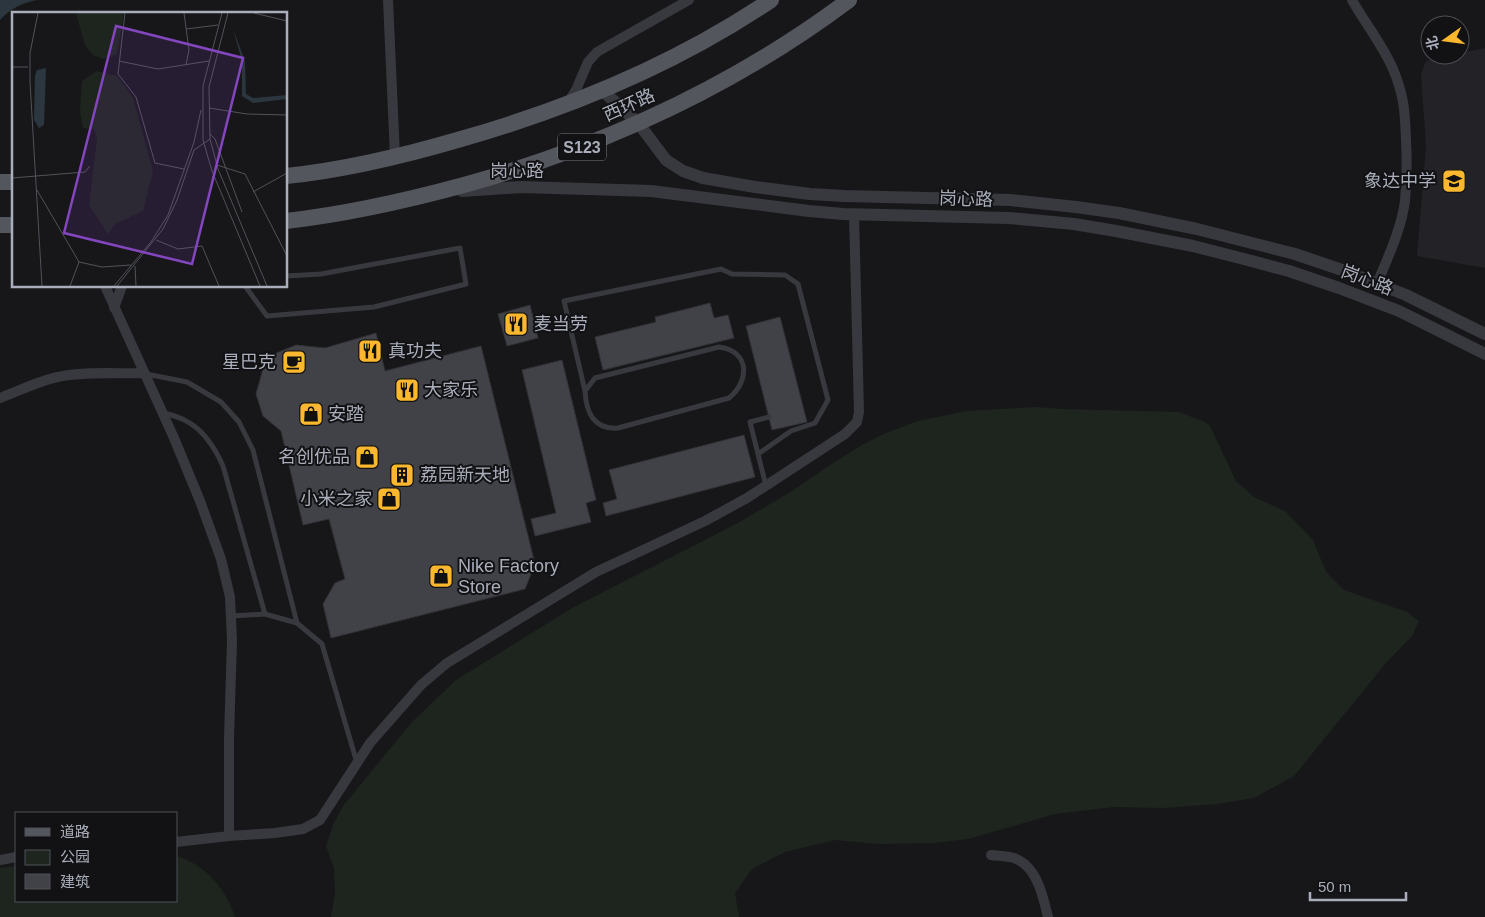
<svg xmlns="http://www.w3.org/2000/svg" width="1485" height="917" font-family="Helvetica,'Noto Sans SC',sans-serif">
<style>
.built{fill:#232327}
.green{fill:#1d251e}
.water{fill:#2c363e}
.building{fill:#414247;stroke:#313136}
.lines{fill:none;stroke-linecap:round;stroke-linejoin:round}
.service{stroke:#38393f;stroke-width:5}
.minor{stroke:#38393f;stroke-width:10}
.tertiary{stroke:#38393f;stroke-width:12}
.primary{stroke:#54565e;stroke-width:16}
.labels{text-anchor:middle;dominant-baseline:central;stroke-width:4;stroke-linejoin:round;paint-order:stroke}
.shield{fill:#121215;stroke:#7c7f88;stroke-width:1}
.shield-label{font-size:16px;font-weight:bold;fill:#a9aeba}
.street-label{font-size:18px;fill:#a9aeba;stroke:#121215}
.poi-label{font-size:18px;fill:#a9aeba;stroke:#121215;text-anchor:start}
.inset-road{fill:none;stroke:#51535a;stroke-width:1}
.view{fill:#8446be;fill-opacity:0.15;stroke:#8446be;stroke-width:2.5}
.inset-edge{fill:none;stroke:#a9aeba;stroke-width:2.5}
</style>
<rect width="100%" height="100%" fill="#17171a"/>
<path class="built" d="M 1485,48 L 1485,268 L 1417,256 L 1426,146 L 1421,74 L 1426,61 L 1453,55 L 1460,55 L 1460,53 Z"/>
<path class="green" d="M 1035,407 L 1063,409 L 1179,412 L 1205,422 L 1210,426 L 1236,481 L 1254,497 L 1285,511 L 1313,540 L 1326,572 L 1344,590 L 1407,612 L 1419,621 L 1412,636 L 1386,663 L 1294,776 L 1254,798 L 1218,804 L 1164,808 L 1114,807 L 1055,814 L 968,839 L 935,843 L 879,844 L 835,840 L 785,852 L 752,869 L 735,893 L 739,917 L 331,917 L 335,894 L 334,868 L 326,846 L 333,825 L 343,806 L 412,722 L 456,680 L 572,608 L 736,524 L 792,491 L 830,465 L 862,445 L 886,433 L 918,421 L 967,411 Z
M 176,856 C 204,863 227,890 235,917 L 0,917 L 0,868 L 16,866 L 16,901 L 176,901 Z"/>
<path class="water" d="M 0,0 L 37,0 C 22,3 11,8 0,20 Z"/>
<path class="building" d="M 710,303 L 714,318 L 728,315 L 734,338 L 603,370 L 595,337 L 656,322 L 655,317 Z
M 530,305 L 538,338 L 507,346 L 498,314 Z
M 780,317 L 807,422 L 772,430 L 746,326 Z
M 376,333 L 385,371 L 481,346 L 535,564 L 525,589 L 331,638 L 323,604 L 335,583 L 345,579 L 329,519 L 303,525 L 281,431 L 263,416 L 256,394 L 263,369 L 274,354 L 296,345 L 325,348 Z
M 562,360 L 596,500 L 586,503 L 591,522 L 535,536 L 531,519 L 556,513 L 522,370 Z
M 744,435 L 755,477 L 606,516 L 603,503 L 617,499 L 609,470 Z"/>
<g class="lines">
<path class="service" d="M 245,286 L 267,316 L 374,307 L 466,284 L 460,248 L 321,274 L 286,276
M 719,347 C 750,351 750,381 729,398 L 618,428 C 593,430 586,411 585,391 L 595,378 Z
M 146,374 L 187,382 L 221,402 L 239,422 L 253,450 L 297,623
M 585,391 L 564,301 L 721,269 L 732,274 L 785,275 L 798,284 L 828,400 L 815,423 L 791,431 L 758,454
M 164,413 C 171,415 180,417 186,421 C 204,430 215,448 223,466 L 265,614
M 766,486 L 750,422 L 769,417
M 231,616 L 265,614 L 297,623 L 322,644 L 357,763"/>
<path class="minor" d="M 388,0 L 395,157
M 1352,0 C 1365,23 1382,44 1393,69 C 1404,95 1405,112 1406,139 C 1407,160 1407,180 1405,201 C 1401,230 1388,257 1377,284
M 567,104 L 576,90 L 588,62 L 597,52 L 689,0
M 105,286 L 174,438 L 200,501 L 221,559 L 230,597 L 232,640 L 229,738 L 229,836
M 114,308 L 122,286
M 0,398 C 19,391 38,381 58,377 C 83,371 117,374 143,373
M 176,842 L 229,836 L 275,833 L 303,829 L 320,820 L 370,743 L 421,685 L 447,663 L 596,572 L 705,521 L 747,498 L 845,434 L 857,422 L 859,412 L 854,214
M 991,855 C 998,856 1007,856 1014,858 C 1037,866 1043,896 1048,917
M 0,860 L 16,857"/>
<path class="tertiary" d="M 602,90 L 639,124 L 666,160 L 683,171 L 703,178 L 755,187 L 810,194 L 844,196 L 1010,200 L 1076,207 L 1119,213 L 1197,229 L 1295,254 L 1345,271 L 1406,295 L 1485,334
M 462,191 L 521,187 L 651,191 L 809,211 L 843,214 L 1009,218 L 1074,224 L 1116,231 L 1193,246 L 1244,259 L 1289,271 L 1339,288 L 1399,311 L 1485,354"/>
<path class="primary" d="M 286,176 C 346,170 403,156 461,139 C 570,108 676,64 771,0
M 0,182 L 14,182
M 286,221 C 347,214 405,201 464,185 C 604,146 733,87 849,0
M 0,225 L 14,225"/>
</g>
<defs>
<g id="school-square" transform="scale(1.25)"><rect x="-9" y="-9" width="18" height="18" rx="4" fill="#fbb82e" stroke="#121215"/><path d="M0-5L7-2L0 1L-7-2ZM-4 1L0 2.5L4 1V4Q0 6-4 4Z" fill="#111"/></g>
<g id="restaurant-square" transform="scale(1.25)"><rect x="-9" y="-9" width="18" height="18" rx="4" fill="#fbb82e" stroke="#121215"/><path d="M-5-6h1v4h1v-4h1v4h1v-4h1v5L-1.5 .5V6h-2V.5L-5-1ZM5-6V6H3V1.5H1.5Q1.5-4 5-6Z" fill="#111"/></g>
<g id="cafe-square" transform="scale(1.25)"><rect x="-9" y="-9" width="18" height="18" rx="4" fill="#fbb82e" stroke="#121215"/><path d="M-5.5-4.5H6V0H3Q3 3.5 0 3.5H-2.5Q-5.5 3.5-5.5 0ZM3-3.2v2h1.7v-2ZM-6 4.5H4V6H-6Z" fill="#111"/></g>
<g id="shop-square" transform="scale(1.25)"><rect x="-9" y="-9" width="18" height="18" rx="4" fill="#fbb82e" stroke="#121215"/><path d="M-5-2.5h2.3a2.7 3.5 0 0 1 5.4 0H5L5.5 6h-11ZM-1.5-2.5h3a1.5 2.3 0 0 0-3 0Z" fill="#111"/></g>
<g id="building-square" transform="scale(1.25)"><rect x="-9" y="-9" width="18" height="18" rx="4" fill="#fbb82e" stroke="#121215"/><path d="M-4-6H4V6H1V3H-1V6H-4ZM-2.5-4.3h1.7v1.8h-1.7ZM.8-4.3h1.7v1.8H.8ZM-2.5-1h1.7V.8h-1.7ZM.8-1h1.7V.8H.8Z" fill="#111"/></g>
</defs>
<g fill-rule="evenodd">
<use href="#school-square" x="1454" y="181"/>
<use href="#restaurant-square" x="516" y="324"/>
<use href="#restaurant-square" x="370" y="351"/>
<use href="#cafe-square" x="294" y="362"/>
<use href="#restaurant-square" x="407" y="390"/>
<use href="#shop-square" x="311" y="414"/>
<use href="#shop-square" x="367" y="457"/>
<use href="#building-square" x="402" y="475"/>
<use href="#shop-square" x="389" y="499"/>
<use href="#shop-square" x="441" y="576"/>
</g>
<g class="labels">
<rect class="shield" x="558" y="133.5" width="48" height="27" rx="4"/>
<g class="shield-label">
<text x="582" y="147">S123</text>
</g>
<g class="street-label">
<text transform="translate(629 105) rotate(-24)">西环路</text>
<text x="517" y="171">岗心路</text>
<text transform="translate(966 199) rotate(2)">岗心路</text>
<text transform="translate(1367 280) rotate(21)">岗心路</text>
</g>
<g class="poi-label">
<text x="1436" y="181" text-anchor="end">象达中学</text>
<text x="534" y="324">麦当劳</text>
<text x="388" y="351">真功夫</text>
<text x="276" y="362" text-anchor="end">星巴克</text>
<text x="424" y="390">大家乐</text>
<text x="328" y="414">安踏</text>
<text x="350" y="457" text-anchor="end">名创优品</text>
<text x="420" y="475">荔园新天地</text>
<text x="372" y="499" text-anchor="end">小米之家</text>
<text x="458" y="566">Nike Factory<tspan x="458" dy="21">Store</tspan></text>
</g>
</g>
<g transform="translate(12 12)">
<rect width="275" height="275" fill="#17171a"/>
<path d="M 64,1 L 112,1 L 105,42 L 91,47 L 81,43 L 73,33 ZM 85,59 L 105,64 L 121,86 L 141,159 L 131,199 L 103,212 L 96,222 L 77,193 L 85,126 L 82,117 L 71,116 L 68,99 L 70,69 Z" fill="#1d251e"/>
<path d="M 221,17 L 233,49 L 234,82 L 241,86 L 275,83 L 275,87 L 241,91 L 230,84 L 230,49 ZM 34,56 L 32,113 L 27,116 L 22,108 L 23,64 L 25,58 Z" fill="#2c363e"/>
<path class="inset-road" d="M 26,1 L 18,41 L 18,70 L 30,274M 113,1 L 106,62 L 124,85 L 143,151 L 172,157M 172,1 L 177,38 L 174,53M 210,1 L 191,74 L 191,128 L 200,159 L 248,274M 216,1 L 197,75 L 198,127 L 206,157 L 255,274M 242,1 L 275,9M 174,17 L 206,13M 107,49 L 146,57 L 197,49M 0,55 L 16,55M 197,96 L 235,102 L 275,103M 198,122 L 203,127 L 230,200M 205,153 L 233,162 L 275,244M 0,166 L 73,160 L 78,154M 25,178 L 67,250M 241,180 L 275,161M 144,228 L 166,237 L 190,234 L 207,274M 67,250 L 90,255 L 119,253M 123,254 L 124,274M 58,274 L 67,250M 102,274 L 139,230 L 156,203 L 182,130 L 189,98M 105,274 L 151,217 L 165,188 L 182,138 L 198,127"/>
<path class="view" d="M 104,14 L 231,46 L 180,252 L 52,221 Z"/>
<rect width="275" height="275" class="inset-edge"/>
</g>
<rect x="15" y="812" width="162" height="90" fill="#121215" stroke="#4e5057"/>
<rect x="25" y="828" width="25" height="8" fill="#54565e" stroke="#4e5057"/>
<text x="60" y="837" font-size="15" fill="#a9aeba">道路</text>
<rect x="25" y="850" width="25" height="15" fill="#1d251e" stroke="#4e5057"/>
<text x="60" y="862" font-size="15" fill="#a9aeba">公园</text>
<rect x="25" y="874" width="25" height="15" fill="#414247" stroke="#4e5057"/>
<text x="60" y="887" font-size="15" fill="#a9aeba">建筑</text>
<g transform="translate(1445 40) rotate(256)"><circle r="24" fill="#121215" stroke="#4e5057"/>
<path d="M0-4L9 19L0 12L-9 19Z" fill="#fbb82e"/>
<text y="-8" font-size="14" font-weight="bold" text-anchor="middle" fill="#a9aeba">北</text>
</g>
<path d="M1310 892v8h96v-8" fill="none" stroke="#a9aeba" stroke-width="2.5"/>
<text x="1318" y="892" font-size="15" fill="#a9aeba" stroke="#121215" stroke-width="4" paint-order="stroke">50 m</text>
</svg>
